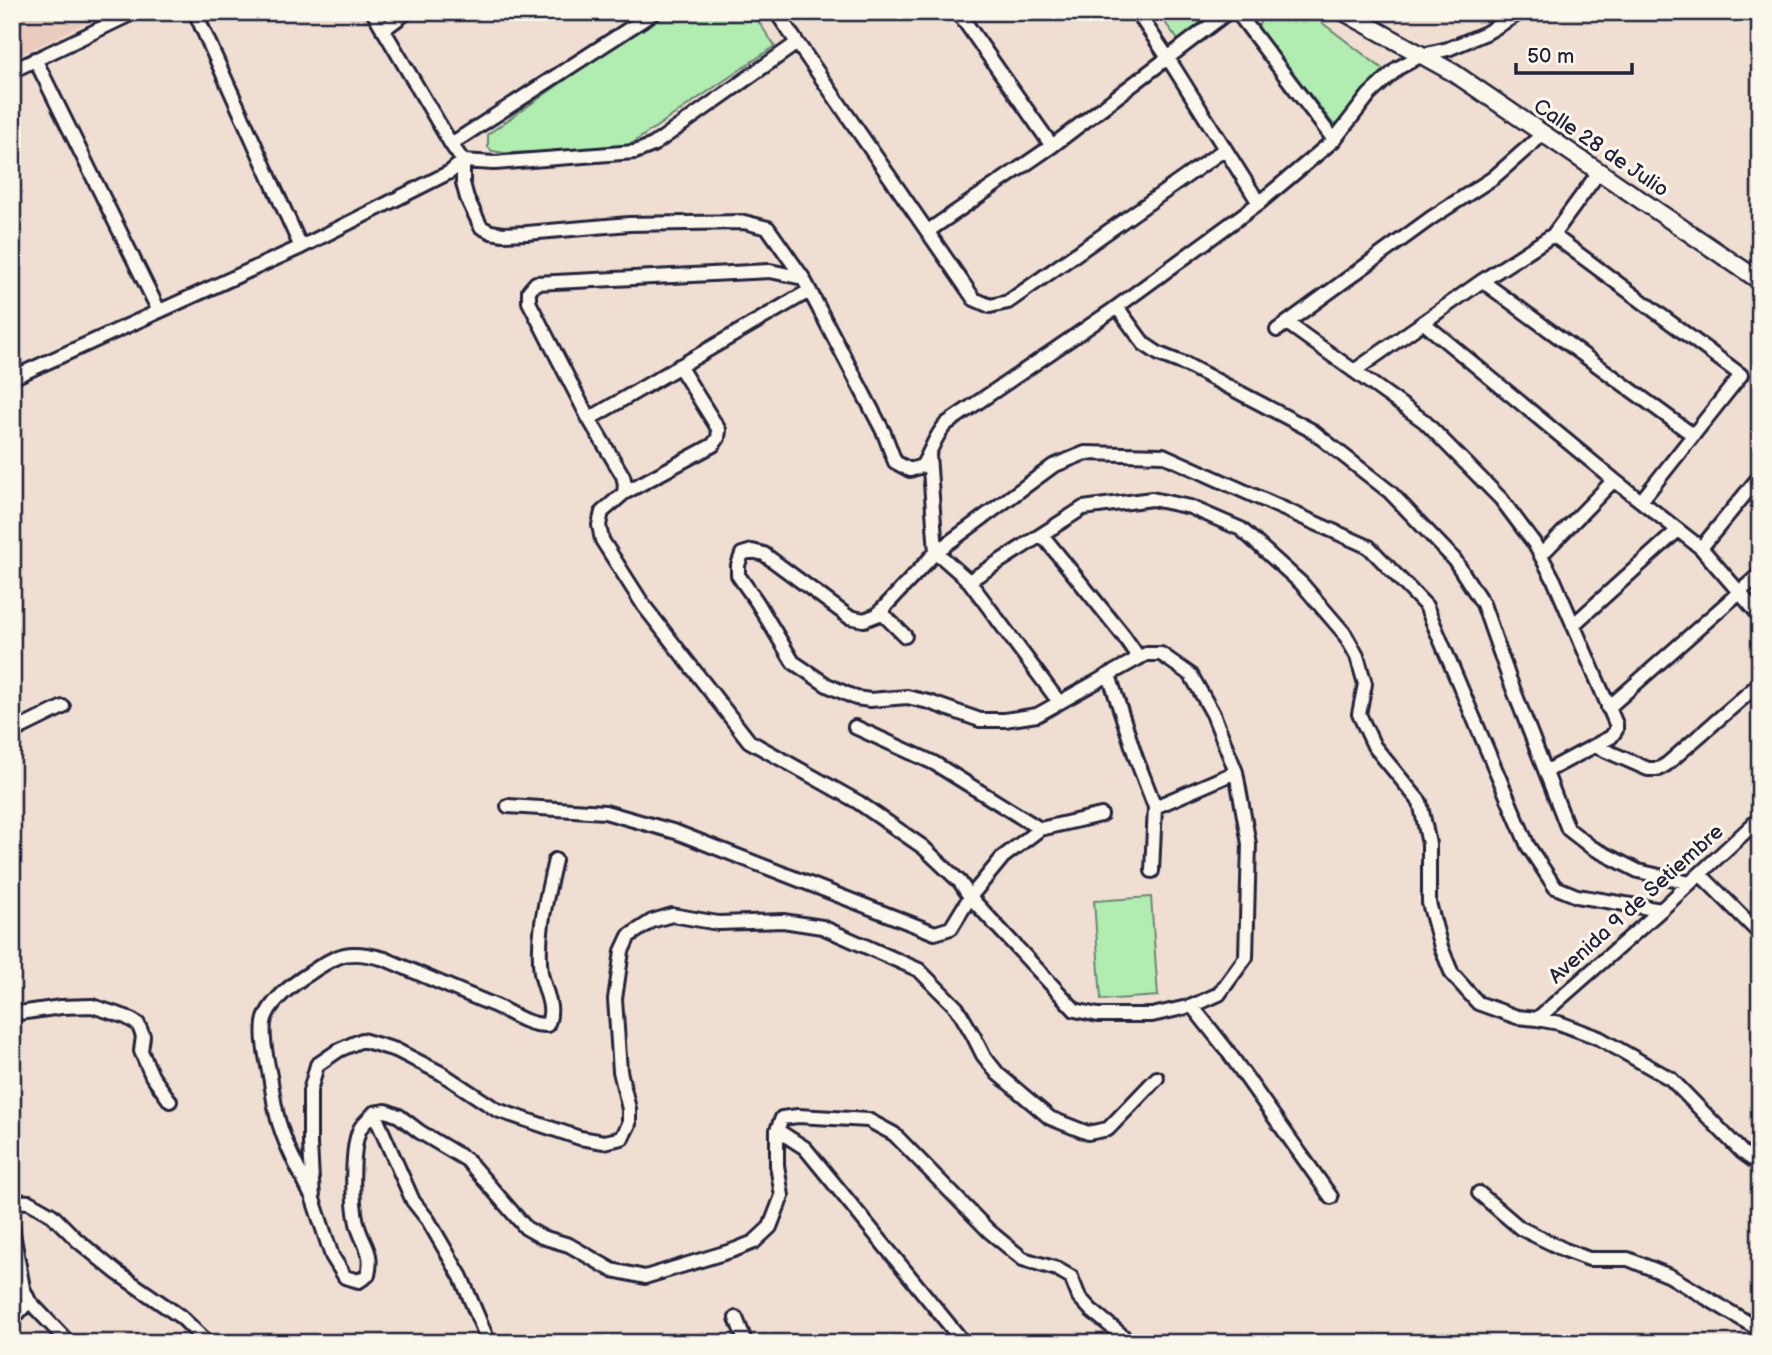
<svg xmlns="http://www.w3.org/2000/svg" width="1772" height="1355" font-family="'Balsamiq Sans',sans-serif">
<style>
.built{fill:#eaccbf}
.green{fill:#b1ecb1;stroke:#6a8776;stroke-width:2}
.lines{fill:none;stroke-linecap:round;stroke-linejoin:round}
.minor-casing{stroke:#22223b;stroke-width:18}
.tertiary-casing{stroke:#22223b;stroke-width:21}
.minor{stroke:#fbf7ec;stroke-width:12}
.tertiary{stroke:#fbf7ec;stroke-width:16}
.labels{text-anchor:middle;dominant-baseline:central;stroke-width:6;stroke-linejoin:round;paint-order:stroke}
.street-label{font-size:21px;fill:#22223b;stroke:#fbf7ec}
</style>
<rect width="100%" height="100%" fill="#f1ded2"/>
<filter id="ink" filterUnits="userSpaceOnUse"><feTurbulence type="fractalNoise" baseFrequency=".0143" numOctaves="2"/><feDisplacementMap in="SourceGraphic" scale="14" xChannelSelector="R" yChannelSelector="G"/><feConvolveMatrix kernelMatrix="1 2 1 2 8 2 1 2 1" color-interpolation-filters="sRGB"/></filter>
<g filter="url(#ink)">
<path class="built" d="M 12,12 L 109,12 L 12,59 Z"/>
<path class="green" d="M 663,12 L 752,12 L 775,46 L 631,144 L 602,150 L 505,153 L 492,151 L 488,147 L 488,134 Z
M 1157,12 L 1216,12 L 1179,41 Z
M 1271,12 L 1308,12 L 1384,70 L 1338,124 L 1334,125 L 1258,28 L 1260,22 Z
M 1151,897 L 1158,996 L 1101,1000 L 1094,901 Z"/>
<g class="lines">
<g class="minor-casing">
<path id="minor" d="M 195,12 L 301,247
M 373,12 L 451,144 L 463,161 L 494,163 L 635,152 L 653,145 L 797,43
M 776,12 L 974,299 L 990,306 L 1008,302 L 1225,149
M 958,12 L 1052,146
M 1137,12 L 1168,58 L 1259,203
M 1237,12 L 1334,140
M 383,30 L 407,12
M 35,59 L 159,311
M 12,71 L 135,12
M 451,144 L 655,12
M 463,161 L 463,183 L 467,198 L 481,227 L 491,232 L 503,234 L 527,233 L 629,224 L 744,222 L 768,228 L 803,278 L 884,433 L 895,462 L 910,470 L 922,466 C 931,452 934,437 946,424 L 1110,312 L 1259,203 L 1334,140 L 1369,95 L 1398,68 L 1422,55 L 1448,49 L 1486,33 L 1521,12
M 928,231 L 1052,146 L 1228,12
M 1553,235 L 1741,375 L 1641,501
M 803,278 L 770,271 L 536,283 L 529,291 L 529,302 L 589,419 L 623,476 L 625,484 L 624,493 L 602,512 L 599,525 L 602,540 L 644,606 L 749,741 L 858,802 L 923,847 L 960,882 L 970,897 L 1075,1010 L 1098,1015 L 1152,1015 L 1192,1006 L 1219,994 L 1246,957 L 1249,844 L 1236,772 L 1213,714 L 1191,675 L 1161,654 L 1146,654 L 1037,715 L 1005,720 L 980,720 L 929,702 L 907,697 L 870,700 L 856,698 L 827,685 L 793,662 L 757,602 L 738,575 L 738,565 L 742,554 L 752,551 L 764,554 L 849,617 L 864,620 L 877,615 L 936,552 L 1053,466 L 1085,453 L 1163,455 L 1369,547 L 1426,606 L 1528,846 L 1555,887 L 1577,896 L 1661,910
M 1482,281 L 1693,435
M 1117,307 L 1144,344 L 1159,354 L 1187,365 L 1311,430 L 1390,492 L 1454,559 L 1483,604 L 1509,678 L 1568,829 L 1591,847 L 1638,871 L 1690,883
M 1287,323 L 1424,421 L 1501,499 L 1534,543 L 1554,580 L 1616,724 L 1616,730 L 1611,737 L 1547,771
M 1424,323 L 1614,480 L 1701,548 L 1760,616
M 1277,330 L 1431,218 L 1493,178 L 1543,134
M 1354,371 L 1482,281 L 1553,235 L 1599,172
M 12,378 L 301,247 L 450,172 L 463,161
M 589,419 L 809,291
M 929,455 L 936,552 L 969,581 L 1083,508 L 1152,499 L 1190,507 L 1241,529 L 1302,584 L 1344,633 L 1357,656 L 1365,684 L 1359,714 L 1374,746 L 1420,802 L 1429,844 L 1429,903 L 1441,947 L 1452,974 L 1478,1003 L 1517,1017 L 1537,1019 L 1559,1023 L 1599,1038 L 1671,1079 L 1742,1152 L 1760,1165
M 624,493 L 713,445 L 718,438 L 719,430 L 679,366
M 1042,535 L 1123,635 L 1139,658
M 1701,548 L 1760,476
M 1541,555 L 1614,480
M 969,581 L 1059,702
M 880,611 L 905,636
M 1573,625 L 1678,530
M 1109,675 L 1136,758 L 1155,807 L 1152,871
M 1608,708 L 1760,574
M 855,727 L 934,763 L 1040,829
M 12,732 L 63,707
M 1595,746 L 1648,769 L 1659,769 L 1667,764 L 1760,683
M 508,806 L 605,812 L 676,832 L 935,933 L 951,928 L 970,897 L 1003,857 L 1040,829 L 1101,815
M 1155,807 L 1236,772
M 1700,874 L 1760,934
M 1192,1006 L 1226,1049 L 1331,1197
M 12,1014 L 61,1007 L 92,1006 L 126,1017 L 138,1024 L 143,1036 L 141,1051 L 152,1076 L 170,1101
M 1537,1019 L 1661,910 L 1760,818
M 374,1113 L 413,1201 L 428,1220 L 461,1277 L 489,1343
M 777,1130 L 805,1148 L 964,1343
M 310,1193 C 300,1172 288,1151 281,1129 C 274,1111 273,1090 269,1071 C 266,1056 262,1039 264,1023 C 267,1003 294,983 310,973 C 340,953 349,949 385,959 C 422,975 459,991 496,1006 C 513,1014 527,1025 547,1025 C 556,1008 544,990 541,973 C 536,935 547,896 555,860
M 1479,1193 L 1520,1228 L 1565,1250 L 1589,1259 L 1628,1259 L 1670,1276 L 1760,1330
M 12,1201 L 29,1202 L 52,1215 L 77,1240 L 116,1272 L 181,1317 L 208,1343
M 12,1227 L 23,1288 L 29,1301 L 69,1343
M 736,1318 L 746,1343
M 12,1320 L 29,1301
M 1124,1343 L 1124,1337 L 1091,1310 L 1079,1297 L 1071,1277 L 1057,1269 L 1023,1259 L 989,1231 L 894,1134 L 868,1120 L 798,1116 L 782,1118 L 777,1130 L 777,1165 L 782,1196 L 770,1227 L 754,1242 L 734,1250 L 645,1277 L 612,1270 L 569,1245 L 542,1237 L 526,1228 L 467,1160 L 420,1132 L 399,1116 L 386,1111 L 374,1113 C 370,1118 363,1123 360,1129 C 351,1147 352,1203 357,1223 C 362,1245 374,1250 368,1275 L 359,1281 L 345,1277 L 332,1256 L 313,1199 L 310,1143 L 310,1091 L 317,1065 L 339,1050 L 362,1040 L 396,1050 L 441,1073 L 497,1110 L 580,1138 L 604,1142 L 622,1138 L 629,1124 L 629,1109 L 620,1071 L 615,999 L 622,951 L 629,936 L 652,921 L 672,915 L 718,923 L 783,921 L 822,927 L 919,970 L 957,1008 L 973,1035 L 983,1055 L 998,1074 L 1050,1118 L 1088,1133 L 1108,1129 L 1157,1078"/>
</g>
<g class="tertiary-casing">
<path id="tertiary" d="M 1344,12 L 1454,73 L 1760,281"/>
</g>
<use href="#minor" class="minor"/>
<use href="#tertiary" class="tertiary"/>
</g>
</g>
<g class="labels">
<g class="street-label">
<text transform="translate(1601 148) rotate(34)">Calle 28 de Julio</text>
<text transform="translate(1636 904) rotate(-42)">Avenida 9 de Setiembre</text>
</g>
</g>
<rect width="1772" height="1355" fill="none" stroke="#fbf7ec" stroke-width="42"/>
<rect x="21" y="21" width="1730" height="1313" fill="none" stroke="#22223b" stroke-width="2.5" filter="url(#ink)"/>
<path d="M1516 63v10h116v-10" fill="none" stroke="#22223b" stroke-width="3.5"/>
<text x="1527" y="63" font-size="21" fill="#22223b" stroke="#fbf7ec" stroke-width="5" paint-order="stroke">50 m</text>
</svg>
